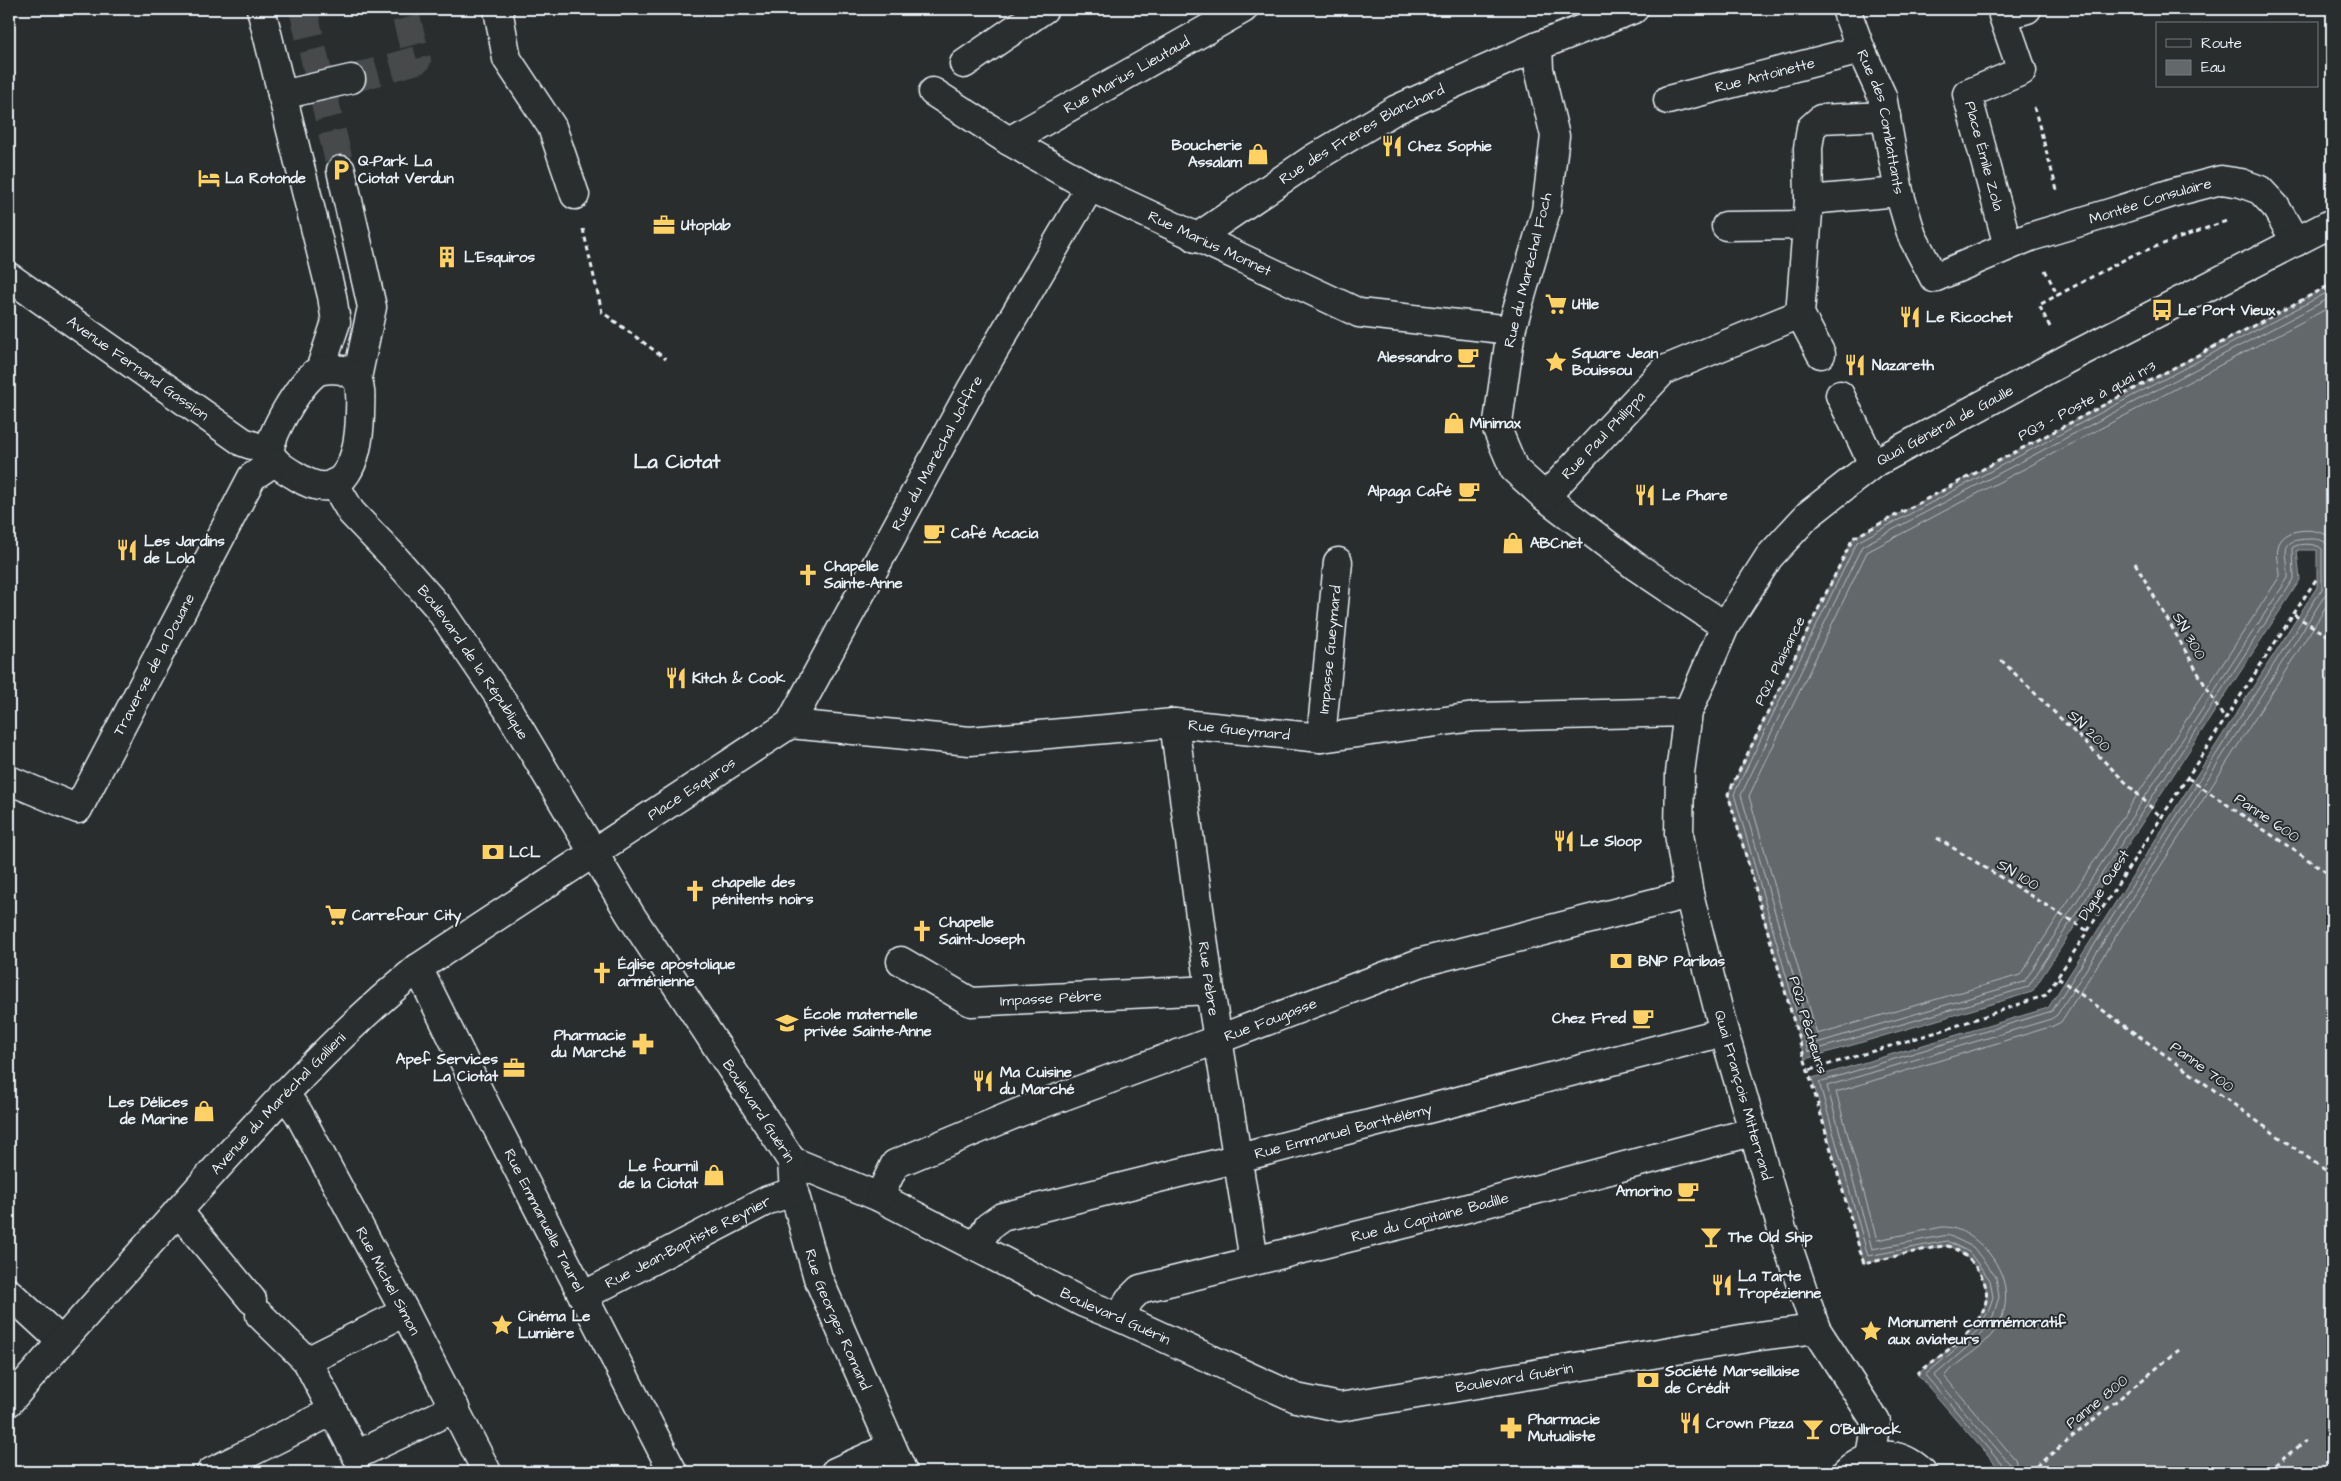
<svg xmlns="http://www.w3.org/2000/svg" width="2341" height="1481" font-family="'Architects Daughter',sans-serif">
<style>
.water{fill:#63686b;stroke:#989fa3}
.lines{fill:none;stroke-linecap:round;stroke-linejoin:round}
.shore{stroke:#b3bac0;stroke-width:1}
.minor-tunnel{stroke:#464a4c;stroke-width:28;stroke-dasharray:28 14;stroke-linecap:butt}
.minor-casing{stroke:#e8f1f8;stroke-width:31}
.path{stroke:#e8f1f8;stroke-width:3;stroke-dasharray:5 4;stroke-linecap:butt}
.minor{stroke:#2a2d2e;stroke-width:28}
.labels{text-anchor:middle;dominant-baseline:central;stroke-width:4;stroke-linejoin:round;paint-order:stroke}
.street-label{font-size:15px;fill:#e8f1f8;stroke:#2a2d2e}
.poi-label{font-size:15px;font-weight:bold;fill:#e8f1f8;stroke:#2a2d2e;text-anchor:start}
.district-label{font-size:20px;font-weight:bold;fill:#e8f1f8;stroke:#2a2d2e}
</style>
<rect width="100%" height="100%" fill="#2a2d2e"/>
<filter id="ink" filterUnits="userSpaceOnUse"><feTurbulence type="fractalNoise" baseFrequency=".02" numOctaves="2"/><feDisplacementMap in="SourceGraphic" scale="10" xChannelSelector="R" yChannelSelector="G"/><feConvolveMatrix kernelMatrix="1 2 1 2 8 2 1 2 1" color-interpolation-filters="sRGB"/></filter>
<g filter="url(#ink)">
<path class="water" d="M 2332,284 L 2332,1472 L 2002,1472 L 1917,1374 C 1946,1350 2008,1315 1979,1272 C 1972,1261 1960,1249 1947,1246 C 1938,1245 1877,1261 1864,1264 L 1812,1078 L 2048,1008 L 2317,587 L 2317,550 L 2297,550 L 2300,580 L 2032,992 L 1805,1059 L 1728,794 L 1853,538 Z"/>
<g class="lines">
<path class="shore" d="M 2332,306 L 1867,552 L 1749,796 L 1817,1034 L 2020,975 L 2280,576 C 2280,566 2275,554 2279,544 C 2286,526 2321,527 2332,539
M 2006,1472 L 2004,1467 L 1925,1375 L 1977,1331 L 1988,1312 L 1993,1297 L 1990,1280 L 1969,1252 L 1947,1241 L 1868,1256 L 1819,1082 L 2052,1011 L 2322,589 L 2322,549 C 2316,543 2300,543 2293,547 L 2294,579 L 2028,987 L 1808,1052 L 1734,794 L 1857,542 L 2332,290
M 2012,1472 L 2009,1463 L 1934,1376 L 1980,1336 L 1993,1316 L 1999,1297 L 1996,1277 L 1973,1247 L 1948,1235 L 1872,1249 L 1827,1086 L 2051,1019 L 2057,1015 L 2327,592 L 2328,546 C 2323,539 2318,539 2311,539 C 2275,539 2289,553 2288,578 L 2024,982 L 1813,1044 L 1741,795 L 1862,546 L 2332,297
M 2019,1472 L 2015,1459 L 1945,1377 C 1954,1363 1973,1354 1985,1342 C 2013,1315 2011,1280 1988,1252 C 1977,1240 1960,1226 1942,1227 L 1877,1240 L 1836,1092 L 2053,1026 L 2061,1022 L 2332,598"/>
<path class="minor-tunnel" d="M 303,9 L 341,170
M 351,79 L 417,60 L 404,9"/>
<g class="minor-casing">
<g id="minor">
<path d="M 261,9 L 332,296 L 336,322 L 320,370"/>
<path d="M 498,9 L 507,59 L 552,127 L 575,195"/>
<path id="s1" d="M 1846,9 L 1861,50 L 1882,96 L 1899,192 L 1912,236 L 1934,278 L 2030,237 L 2110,213 L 2175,192 L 2221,180 L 2241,183 L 2260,190 L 2275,206 L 2296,242"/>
<path d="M 1538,46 L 1539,69 L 1555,136 L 1546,211 L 1511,330 L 1497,429 L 1514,469 L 1545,497 L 1634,565 L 1725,626"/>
<path d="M 964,64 L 1044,9"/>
<path id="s2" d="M 933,92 L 1009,141 L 1090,187 L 1359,313 L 1511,330"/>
<path d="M 282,95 L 351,79"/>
<path id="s3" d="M 1668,100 L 1861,50"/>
<path id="s4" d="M 1009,141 L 1243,9"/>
<path d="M 341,170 L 372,307 L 357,378"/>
<path d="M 1809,200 L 1899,192"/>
<path d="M 1726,226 L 1806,225"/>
<path id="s5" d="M 1196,238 L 1314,158 L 1395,110 L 1538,46 L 1634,9"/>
<path d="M 2008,246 L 1967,94 L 2022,71 L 2003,16 L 2027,9"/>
<path id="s6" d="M 9,277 L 243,442 L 269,451"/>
<path d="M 1821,354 L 1800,314 L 1809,200 L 1808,148 L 1811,128 L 1821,119 L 1886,116"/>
<path d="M 332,369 L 343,370 L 357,378 C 362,390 360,402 360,415 C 359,455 346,509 296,476 C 284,469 275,464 269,451 C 273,430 297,388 314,374 C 319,369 325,370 332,369 Z"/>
<path d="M 1840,395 L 1873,464"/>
<path id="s7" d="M 334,483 L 351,512 L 393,556 L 438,607 L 507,708 L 630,914 L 792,1161 L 879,1197 L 1084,1303 L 1121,1318 L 1296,1398 L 1340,1407 L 1759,1336 L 1816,1329"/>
<path id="s8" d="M 1545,497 L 1664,370 L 1800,314"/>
<path id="s9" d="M 1174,723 L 1210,990 L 1252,1248 L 1251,1261"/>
<path id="s10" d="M 790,724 L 970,741 L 1174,723 L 1321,738 L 1474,717 L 1688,712"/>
<path id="s11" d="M 1321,738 L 1338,562"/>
<path id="s12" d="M 9,780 L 78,809 L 252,477 L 274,462"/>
<path id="s13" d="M 901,961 L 971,1002 L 1210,990"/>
<path id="s14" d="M 418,968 L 486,1106 L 673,1472"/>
<path id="s15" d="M 284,1093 L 299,1114 L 405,1312 L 487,1472"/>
<path id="s16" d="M 792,1161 L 794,1192 L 818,1278 L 903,1472"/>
<path id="s17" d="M 879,1197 L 895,1164 L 1020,1112 L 1219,1039 L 1422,962 L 1689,894"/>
<path d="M 178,1211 L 252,1300"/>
<path id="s18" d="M 977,1246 L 988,1227 L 1002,1217 L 1239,1158 L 1724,1032"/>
<path d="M 9,1293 L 61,1341"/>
<path id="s19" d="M 583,1296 L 768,1200 L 794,1192"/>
<path d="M 405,1312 L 307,1361 L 356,1455 L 455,1408"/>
<path d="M 260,1315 L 307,1361"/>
<path id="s20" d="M 1121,1318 L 1129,1300 L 1140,1289 L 1449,1213 L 1752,1132"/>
<path id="s21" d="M 9,1402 C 70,1331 134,1261 197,1190 C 267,1112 336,1035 418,968 L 790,724 L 972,388 L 1090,187"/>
<path id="s22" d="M 1870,1456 L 1876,1422 L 1816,1329 L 1782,1229 L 1724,1032 L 1689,894 L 1679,834 L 1680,773 L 1688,712 L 1725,626 L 1769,557 L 1808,515 L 1873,464 L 2067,359 L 2332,223"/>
<path d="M 211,1472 L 333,1411"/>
<path d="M 835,1472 L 891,1447"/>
<path d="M 1846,1472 C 1869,1450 1899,1450 1922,1472"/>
</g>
</g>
<path class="path" d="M 2034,107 L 2057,190
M 583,229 L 602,312 L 666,359
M 2045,270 L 2058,296
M 2050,327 L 2039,305 L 2133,255 L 2229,220
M 2135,563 L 2225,720
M 2294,615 L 2332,638
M 2001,660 L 2161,817
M 2188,778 L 2332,876
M 1937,838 L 2088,931
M 2058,978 L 2332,1175
M 1810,1070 L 1947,1029 L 2046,995 L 2317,578
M 1917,1374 C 1946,1350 2008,1315 1979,1272 C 1972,1261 1960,1249 1947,1246 C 1938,1245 1877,1261 1864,1264 L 1728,794 L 1853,538 L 2332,284
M 2029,1472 L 2179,1350
M 2269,1472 L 2305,1441"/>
<use href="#minor" class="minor"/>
</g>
</g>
<defs>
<g id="restaurant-bare" transform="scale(1.725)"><path d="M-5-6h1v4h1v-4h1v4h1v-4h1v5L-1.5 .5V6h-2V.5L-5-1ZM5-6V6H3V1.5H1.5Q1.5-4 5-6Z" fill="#ffd166" stroke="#2a2d2e" stroke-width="2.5" paint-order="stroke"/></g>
<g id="shop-bare" transform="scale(1.725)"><path d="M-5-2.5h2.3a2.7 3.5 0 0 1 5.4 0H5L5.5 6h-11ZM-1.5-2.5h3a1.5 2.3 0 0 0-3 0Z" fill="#ffd166" stroke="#2a2d2e" stroke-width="2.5" paint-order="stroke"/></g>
<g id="parking-bare" transform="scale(1.725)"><path d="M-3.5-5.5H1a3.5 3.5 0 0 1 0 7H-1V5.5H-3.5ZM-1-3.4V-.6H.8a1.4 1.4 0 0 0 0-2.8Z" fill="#ffd166" stroke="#2a2d2e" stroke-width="2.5" paint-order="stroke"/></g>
<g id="hotel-bare" transform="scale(1.725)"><path d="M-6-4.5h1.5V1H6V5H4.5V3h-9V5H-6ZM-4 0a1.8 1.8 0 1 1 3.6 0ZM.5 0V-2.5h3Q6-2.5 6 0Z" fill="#ffd166" stroke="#2a2d2e" stroke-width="2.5" paint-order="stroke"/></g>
<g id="office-bare" transform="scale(1.725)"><path d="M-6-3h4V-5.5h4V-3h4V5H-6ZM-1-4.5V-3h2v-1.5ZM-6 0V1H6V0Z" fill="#ffd166" stroke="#2a2d2e" stroke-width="2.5" paint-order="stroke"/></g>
<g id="building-bare" transform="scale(1.725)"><path d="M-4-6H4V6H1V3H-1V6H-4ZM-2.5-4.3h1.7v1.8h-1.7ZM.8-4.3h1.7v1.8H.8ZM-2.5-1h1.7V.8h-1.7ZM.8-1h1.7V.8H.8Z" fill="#ffd166" stroke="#2a2d2e" stroke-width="2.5" paint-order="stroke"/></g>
<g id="supermarket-bare" transform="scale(1.725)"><path d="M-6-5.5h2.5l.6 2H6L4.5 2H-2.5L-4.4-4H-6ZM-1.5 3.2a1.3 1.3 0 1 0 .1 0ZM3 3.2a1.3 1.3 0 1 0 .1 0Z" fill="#ffd166" stroke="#2a2d2e" stroke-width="2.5" paint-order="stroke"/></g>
<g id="bus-bare" transform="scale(1.725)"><path d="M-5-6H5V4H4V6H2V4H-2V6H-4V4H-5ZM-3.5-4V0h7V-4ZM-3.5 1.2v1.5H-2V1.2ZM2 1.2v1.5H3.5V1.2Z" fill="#ffd166" stroke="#2a2d2e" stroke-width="2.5" paint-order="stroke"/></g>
<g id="cafe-bare" transform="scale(1.725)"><path d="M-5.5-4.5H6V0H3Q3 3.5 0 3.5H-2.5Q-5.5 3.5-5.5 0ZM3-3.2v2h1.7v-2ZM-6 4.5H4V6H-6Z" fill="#ffd166" stroke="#2a2d2e" stroke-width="2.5" paint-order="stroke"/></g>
<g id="sight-bare" transform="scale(1.725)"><path d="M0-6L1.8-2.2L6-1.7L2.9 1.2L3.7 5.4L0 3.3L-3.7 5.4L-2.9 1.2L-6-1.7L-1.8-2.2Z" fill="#ffd166" stroke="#2a2d2e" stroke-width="2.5" paint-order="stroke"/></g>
<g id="church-bare" transform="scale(1.725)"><path d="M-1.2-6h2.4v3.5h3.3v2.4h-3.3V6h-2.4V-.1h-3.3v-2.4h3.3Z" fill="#ffd166" stroke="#2a2d2e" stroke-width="2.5" paint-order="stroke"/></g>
<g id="bank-bare" transform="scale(1.725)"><path d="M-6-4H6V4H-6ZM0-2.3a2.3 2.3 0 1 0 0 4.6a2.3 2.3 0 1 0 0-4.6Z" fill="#ffd166" stroke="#2a2d2e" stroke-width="2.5" paint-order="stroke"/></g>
<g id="school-bare" transform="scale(1.725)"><path d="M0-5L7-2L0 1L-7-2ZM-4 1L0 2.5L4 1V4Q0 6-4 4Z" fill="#ffd166" stroke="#2a2d2e" stroke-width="2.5" paint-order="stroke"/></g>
<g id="pharmacy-bare" transform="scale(1.725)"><path d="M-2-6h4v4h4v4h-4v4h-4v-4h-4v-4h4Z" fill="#ffd166" stroke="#2a2d2e" stroke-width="2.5" paint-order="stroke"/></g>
<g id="bar-bare" transform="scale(1.725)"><path d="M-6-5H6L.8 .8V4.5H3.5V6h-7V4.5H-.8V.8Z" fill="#ffd166" stroke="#2a2d2e" stroke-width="2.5" paint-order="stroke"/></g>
</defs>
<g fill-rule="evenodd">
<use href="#restaurant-bare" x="1392" y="146"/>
<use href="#shop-bare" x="1258" y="154"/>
<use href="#parking-bare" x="341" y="170"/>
<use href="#hotel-bare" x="209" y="178"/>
<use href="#office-bare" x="664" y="225"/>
<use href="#building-bare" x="447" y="257"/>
<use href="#supermarket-bare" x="1556" y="304"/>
<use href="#bus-bare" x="2162" y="310"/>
<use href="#restaurant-bare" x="1910" y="317"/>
<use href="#cafe-bare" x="1468" y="357"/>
<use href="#sight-bare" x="1556" y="362"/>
<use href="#restaurant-bare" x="1855" y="365"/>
<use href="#shop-bare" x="1454" y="423"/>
<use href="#cafe-bare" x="1469" y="491"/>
<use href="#restaurant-bare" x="1645" y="495"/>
<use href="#cafe-bare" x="934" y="533"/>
<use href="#shop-bare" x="1513" y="543"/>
<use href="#restaurant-bare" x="127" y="550"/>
<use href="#church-bare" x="808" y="575"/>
<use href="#restaurant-bare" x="676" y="678"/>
<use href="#restaurant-bare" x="1564" y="841"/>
<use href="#bank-bare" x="493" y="852"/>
<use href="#church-bare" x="695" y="891"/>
<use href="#supermarket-bare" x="336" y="915"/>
<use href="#church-bare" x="922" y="931"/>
<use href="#bank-bare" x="1621" y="961"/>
<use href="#church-bare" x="602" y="973"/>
<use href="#cafe-bare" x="1643" y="1018"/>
<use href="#school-bare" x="787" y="1023"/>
<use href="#pharmacy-bare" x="643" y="1044"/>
<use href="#office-bare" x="514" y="1068"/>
<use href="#restaurant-bare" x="983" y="1081"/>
<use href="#shop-bare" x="204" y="1111"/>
<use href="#shop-bare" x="714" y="1175"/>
<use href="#cafe-bare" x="1688" y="1191"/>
<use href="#bar-bare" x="1711" y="1237"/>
<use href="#restaurant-bare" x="1722" y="1285"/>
<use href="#sight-bare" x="502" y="1325"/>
<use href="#sight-bare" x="1871" y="1331"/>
<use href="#bank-bare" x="1648" y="1380"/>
<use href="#restaurant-bare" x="1690" y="1423"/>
<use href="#pharmacy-bare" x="1511" y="1428"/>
<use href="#bar-bare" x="1813" y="1429"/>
</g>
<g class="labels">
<g class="street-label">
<text stroke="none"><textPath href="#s4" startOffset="135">Rue Marius Lieutaud</textPath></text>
<text stroke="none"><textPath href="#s3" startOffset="100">Rue Antoinette</textPath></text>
<text stroke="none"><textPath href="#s1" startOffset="119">Rue des Combattants</textPath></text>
<text stroke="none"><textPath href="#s5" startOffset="196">Rue des Frères Blanchard</textPath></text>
<text transform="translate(1984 156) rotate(75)">Place Émile Zola</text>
<text stroke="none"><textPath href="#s1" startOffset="515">Montée Consulaire</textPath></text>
<text stroke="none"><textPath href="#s2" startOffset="316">Rue Marius Monnet</textPath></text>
<text transform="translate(1528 270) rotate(-76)">Rue du Maréchal Foch</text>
<text stroke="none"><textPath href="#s6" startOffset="158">Avenue Fernand Gassion</textPath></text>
<text transform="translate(2087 401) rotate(-28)">PQ3 - Poste à quai n°3</text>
<text stroke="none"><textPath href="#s22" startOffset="1179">Quai Général de Gaulle</textPath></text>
<text stroke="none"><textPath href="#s8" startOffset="85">Rue Paul Philippa</textPath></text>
<text stroke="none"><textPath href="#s21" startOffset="1350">Rue du Maréchal Joffre</textPath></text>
<text transform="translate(2189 636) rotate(60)">SN 300</text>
<text stroke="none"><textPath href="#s11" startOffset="89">Impasse Gueymard</textPath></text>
<text transform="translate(1780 661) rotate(-64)">PQ2 Plaisance</text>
<text stroke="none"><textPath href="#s7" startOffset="228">Boulevard de la République</textPath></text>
<text stroke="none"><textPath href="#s12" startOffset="238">Traverse de la Douane</textPath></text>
<text stroke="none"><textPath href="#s10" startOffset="451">Rue Gueymard</textPath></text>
<text transform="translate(2089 731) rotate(44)">SN 200</text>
<text stroke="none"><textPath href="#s21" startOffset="924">Place Esquiros</textPath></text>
<text transform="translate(2267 818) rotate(34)">Panne 600</text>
<text transform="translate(2018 875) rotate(31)">SN 100</text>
<text transform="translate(2104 885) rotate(-57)">Digue Ouest</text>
<text stroke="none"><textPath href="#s9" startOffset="258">Rue Pèbre</textPath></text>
<text stroke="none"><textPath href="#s13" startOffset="161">Impasse Pèbre</textPath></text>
<text stroke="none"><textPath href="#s17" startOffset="439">Rue Fougasse</textPath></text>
<text transform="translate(1808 1025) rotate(73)">PQ2 Pêcheurs</text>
<text transform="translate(2202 1067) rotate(36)">Panne 700</text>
<text transform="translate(1743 1095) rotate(74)">Quai François Mitterrand</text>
<text stroke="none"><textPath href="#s21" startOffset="402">Avenue du Maréchal Gallieni</textPath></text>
<text stroke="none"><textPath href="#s7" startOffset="760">Boulevard Guérin</textPath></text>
<text stroke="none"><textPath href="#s18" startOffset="391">Rue Emmanuel Barthélémy</textPath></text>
<text stroke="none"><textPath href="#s20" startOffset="334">Rue du Capitaine Badille</textPath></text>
<text stroke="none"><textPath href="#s14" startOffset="282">Rue Emmanuelle Taurel</textPath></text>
<text stroke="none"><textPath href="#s19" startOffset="118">Rue Jean-Baptiste Reynier</textPath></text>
<text stroke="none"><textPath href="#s15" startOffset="215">Rue Michel Simon</textPath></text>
<text stroke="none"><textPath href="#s7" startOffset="1179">Boulevard Guérin</textPath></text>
<text stroke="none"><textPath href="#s16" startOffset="166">Rue Georges Romand</textPath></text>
<text stroke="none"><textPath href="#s7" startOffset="1599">Boulevard Guérin</textPath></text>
<text transform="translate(2097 1402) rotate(-39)">Panne 800</text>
</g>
<g class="poi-label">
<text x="1242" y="145" text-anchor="end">Boucherie<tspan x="1242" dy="17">Assalam</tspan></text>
<text x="1408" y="146">Chez Sophie</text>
<text x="358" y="161">Q-Park La<tspan x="358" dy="17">Ciotat Verdun</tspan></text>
<text x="225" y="178">La Rotonde</text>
<text x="681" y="225">Utoplab</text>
<text x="464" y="257">L'Esquiros</text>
<text x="1572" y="304">Utile</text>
<text x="2178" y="310">Le Port Vieux</text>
<text x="1926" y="317">Le Ricochet</text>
<text x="1572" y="353">Square Jean<tspan x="1572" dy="17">Bouissou</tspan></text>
<text x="1452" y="357" text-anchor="end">Alessandro</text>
<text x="1872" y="365">Nazareth</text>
<text x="1470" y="423">Minimax</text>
<text x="1452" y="491" text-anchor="end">Alpaga Café</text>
<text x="1662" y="495">Le Phare</text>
<text x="951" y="533">Café Acacia</text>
<text x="144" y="541">Les Jardins<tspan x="144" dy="17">de Lola</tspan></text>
<text x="1530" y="543">ABCnet</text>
<text x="824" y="566">Chapelle<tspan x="824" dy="17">Sainte-Anne</tspan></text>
<text x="692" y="678">Kitch &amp; Cook</text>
<text x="1580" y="841">Le Sloop</text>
<text x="509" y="852">LCL</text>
<text x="712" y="882">chapelle des<tspan x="712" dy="17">pénitents noirs</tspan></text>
<text x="352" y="915">Carrefour City</text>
<text x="939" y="922">Chapelle<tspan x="939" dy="17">Saint-Joseph</tspan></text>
<text x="1638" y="961">BNP Paribas</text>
<text x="618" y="964">Église apostolique<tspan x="618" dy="17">arménienne</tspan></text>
<text x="804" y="1014">École maternelle<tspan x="804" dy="17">privée Sainte-Anne</tspan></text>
<text x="1626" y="1018" text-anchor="end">Chez Fred</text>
<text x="626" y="1035" text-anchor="end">Pharmacie<tspan x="626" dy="17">du Marché</tspan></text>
<text x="498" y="1059" text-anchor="end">Apef Services<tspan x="498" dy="17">La Ciotat</tspan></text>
<text x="1000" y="1072">Ma Cuisine<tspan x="1000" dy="17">du Marché</tspan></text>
<text x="188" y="1102" text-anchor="end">Les Délices<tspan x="188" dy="17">de Marine</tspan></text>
<text x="698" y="1166" text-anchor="end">Le fournil<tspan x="698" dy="17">de la Ciotat</tspan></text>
<text x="1672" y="1191" text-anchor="end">Amorino</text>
<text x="1728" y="1237">The Old Ship</text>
<text x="1738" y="1276">La Tarte<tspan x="1738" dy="17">Tropézienne</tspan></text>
<text x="518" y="1316">Cinéma Le<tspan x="518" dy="17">Lumière</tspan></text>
<text x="1888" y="1322">Monument commémoratif<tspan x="1888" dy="17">aux aviateurs</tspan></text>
<text x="1665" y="1371">Société Marseillaise<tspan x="1665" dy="17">de Crédit</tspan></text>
<text x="1528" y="1419">Pharmacie<tspan x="1528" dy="17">Mutualiste</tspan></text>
<text x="1706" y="1423">Crown Pizza</text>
<text x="1830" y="1429">O'Bullrock</text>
</g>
<g class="district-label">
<text x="677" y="462">La Ciotat</text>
</g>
</g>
<rect width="2341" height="1481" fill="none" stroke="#2a2d2e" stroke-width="30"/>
<rect x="15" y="15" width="2311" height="1451" fill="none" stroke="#e8f1f8" stroke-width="2" filter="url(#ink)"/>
<rect x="2156" y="22" width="162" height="65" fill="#2a2d2e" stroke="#767b7f"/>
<rect x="2166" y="39" width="25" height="8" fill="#2a2d2e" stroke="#767b7f"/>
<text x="2201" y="48" font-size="15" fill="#e8f1f8">Route</text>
<rect x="2166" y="60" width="25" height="15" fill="#63686b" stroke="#767b7f"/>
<text x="2201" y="72" font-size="15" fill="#e8f1f8">Eau</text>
</svg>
